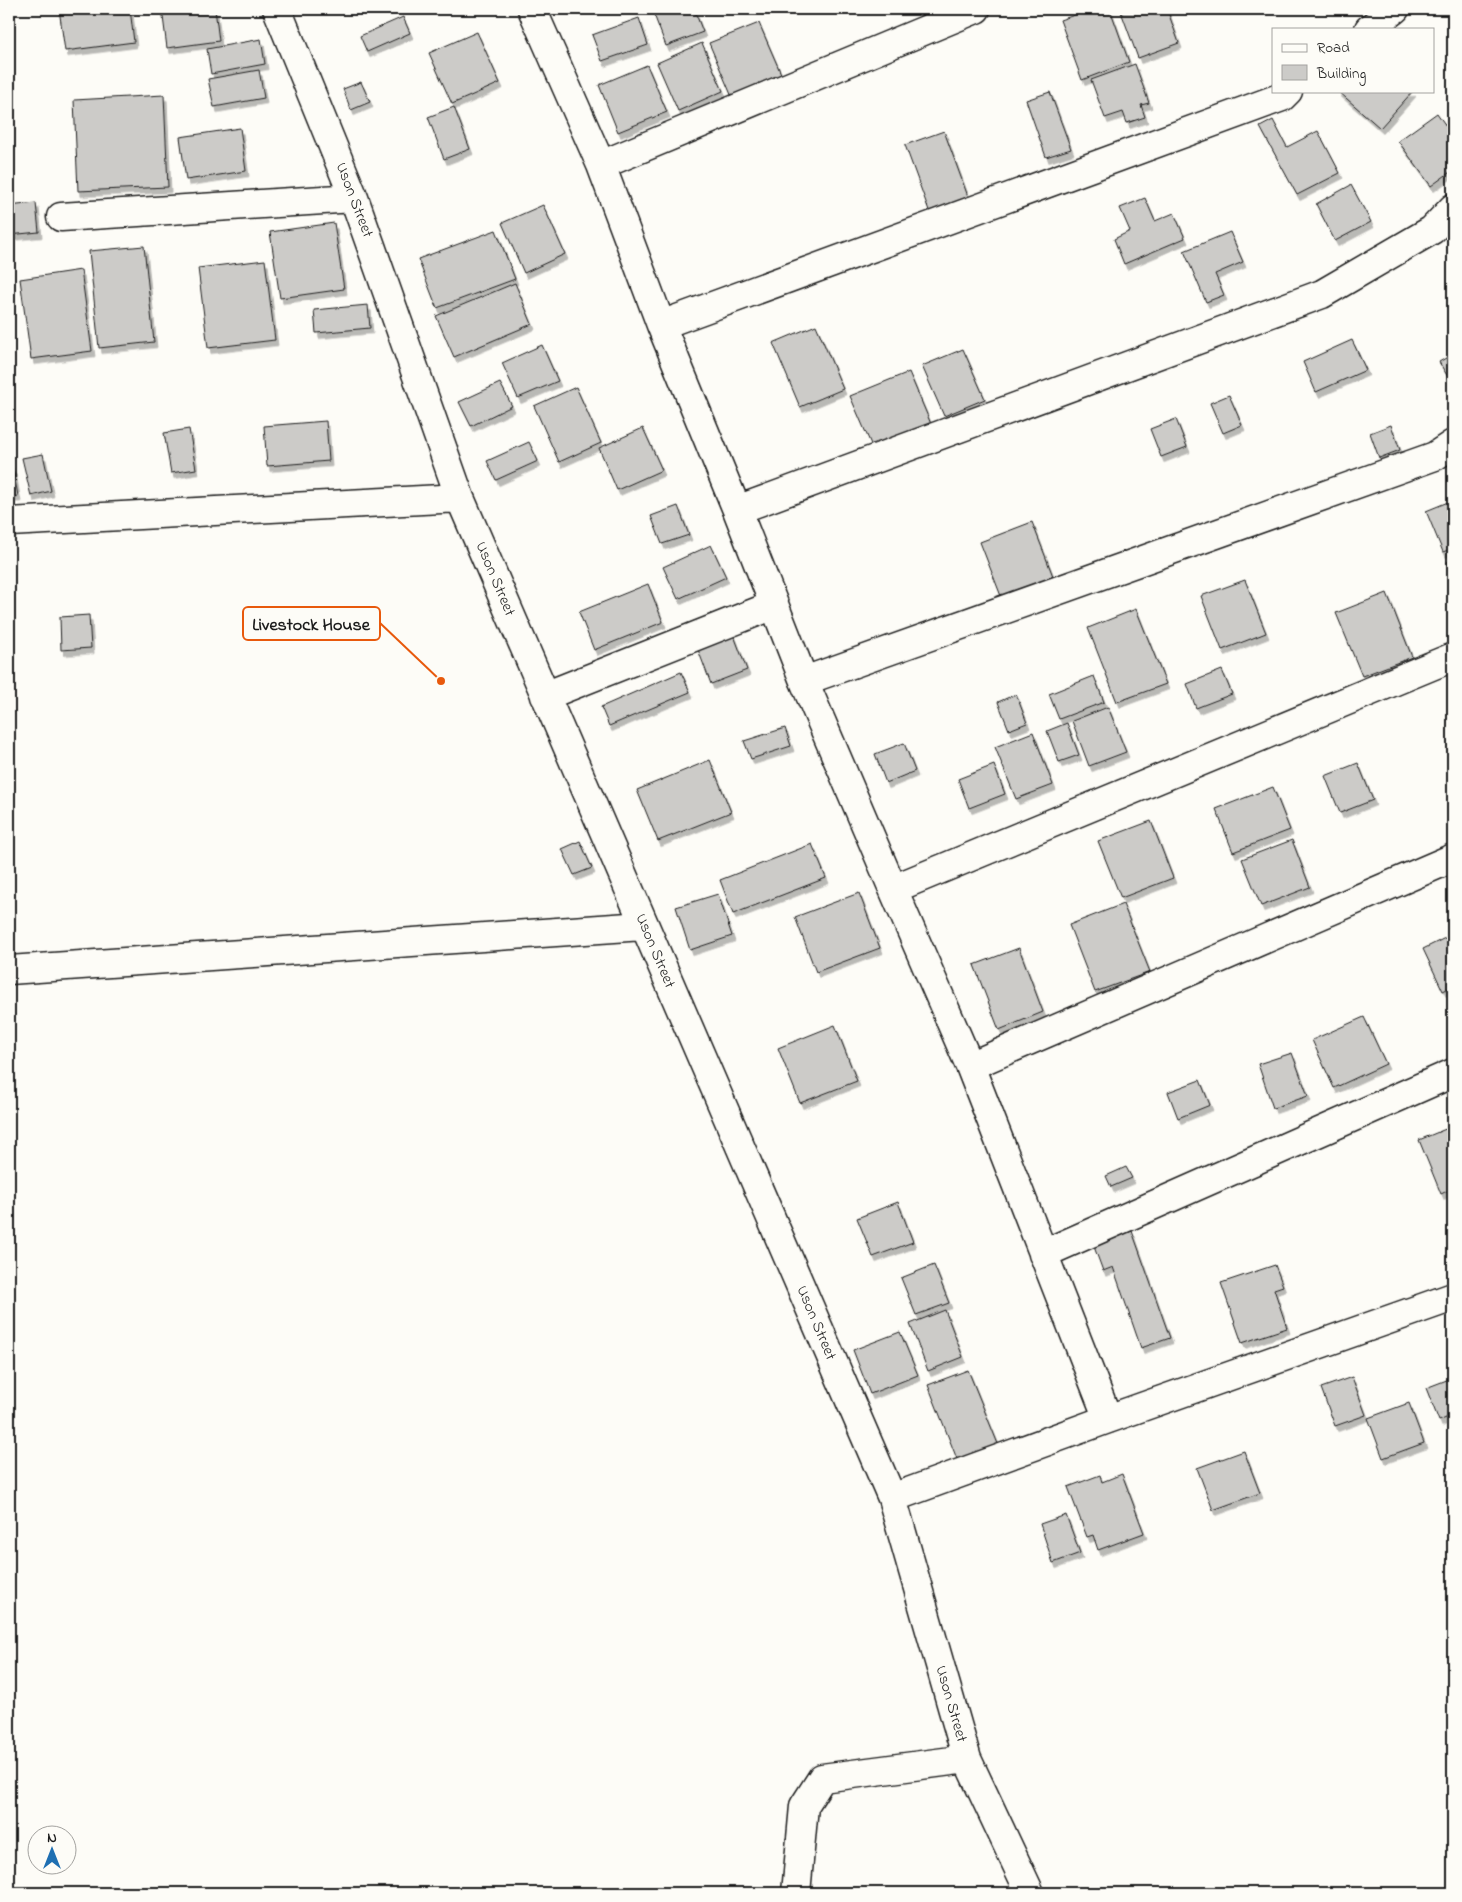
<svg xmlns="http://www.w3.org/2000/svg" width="1462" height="1902" font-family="'Indie Flower',sans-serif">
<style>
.building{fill:#cccbc8;stroke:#1c1c1c;filter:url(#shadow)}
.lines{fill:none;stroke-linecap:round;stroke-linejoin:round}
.street-casing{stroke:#1c1c1c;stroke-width:31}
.street{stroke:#fdfcf7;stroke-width:28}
.labels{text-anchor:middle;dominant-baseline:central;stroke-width:4;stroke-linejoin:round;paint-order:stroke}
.street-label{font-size:16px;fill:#1c1c1c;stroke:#fdfcf7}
.leader{fill:none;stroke:#e8590c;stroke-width:2}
.callout-dot{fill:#e8590c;stroke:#fdfcf7;stroke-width:2}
.callout{fill:#fdfcf7;stroke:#e8590c;stroke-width:2}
.callout-label{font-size:18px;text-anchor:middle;font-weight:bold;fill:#1c1c1c}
</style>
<defs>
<filter id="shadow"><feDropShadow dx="3" dy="5.5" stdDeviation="0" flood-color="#0004"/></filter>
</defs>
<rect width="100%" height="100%" fill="#fdfcf7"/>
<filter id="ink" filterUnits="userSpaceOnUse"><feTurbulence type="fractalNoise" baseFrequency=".02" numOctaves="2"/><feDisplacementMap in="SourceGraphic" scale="10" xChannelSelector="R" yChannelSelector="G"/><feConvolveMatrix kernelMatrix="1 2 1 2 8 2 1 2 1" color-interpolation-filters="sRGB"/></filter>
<g filter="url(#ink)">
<path class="building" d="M 59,9 L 130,9 L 134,42 L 65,51 Z
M 162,9 L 215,9 L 219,41 L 167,48 Z
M 660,9 L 694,9 L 703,32 L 666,46 L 653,12 Z
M 1092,9 L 1110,9 L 1129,62 L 1082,80 L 1060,20 Z
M 1120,9 L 1167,9 L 1179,43 L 1138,58 Z
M 403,17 L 410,33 L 367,52 L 360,36 Z
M 639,18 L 648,45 L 602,61 L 592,35 Z
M 759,23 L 782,76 L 732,97 L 709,43 Z
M 477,32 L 500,83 L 452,104 L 429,53 Z
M 261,39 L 265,64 L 211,74 L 207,49 Z
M 702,43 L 723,91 L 678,111 L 657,63 Z
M 1135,64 L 1149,103 L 1141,105 L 1145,117 L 1127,123 L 1123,112 L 1105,118 L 1091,80 Z
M 647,65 L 667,112 L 618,132 L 599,85 Z
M 259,70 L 264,98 L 214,107 L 208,79 Z
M 361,82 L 370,102 L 351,110 L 343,89 Z
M 1338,91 L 1413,91 L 1380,128 Z
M 1453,91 L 1453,102 L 1448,98 Z
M 1050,92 L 1071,149 L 1046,157 L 1026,100 Z
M 164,95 L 168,187 L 78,191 L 74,100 Z
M 454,107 L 470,149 L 444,159 L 428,117 Z
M 1437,113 L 1453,136 L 1453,139 L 1448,143 L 1453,150 L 1453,170 L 1431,186 L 1398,141 Z
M 1273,120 L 1287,147 L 1318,131 L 1340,173 L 1297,195 L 1260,127 Z
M 240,128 L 246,171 L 186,180 L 180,137 Z
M 944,131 L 970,202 L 931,216 L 905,145 Z
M 1351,185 L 1371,222 L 1335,241 L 1316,204 Z
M 1145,198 L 1155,221 L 1174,213 L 1185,238 L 1124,264 L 1114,239 L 1130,231 L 1120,208 Z
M 36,203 L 39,232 L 9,235 L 9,206 Z
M 543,205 L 565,254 L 524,273 L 502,223 Z
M 334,223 L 344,289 L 280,298 L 270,232 Z
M 496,230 L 515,279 L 437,308 L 418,259 Z
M 1230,232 L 1243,262 L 1215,274 L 1224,295 L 1206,302 L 1184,251 Z
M 144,246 L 154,342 L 99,348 L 89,251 Z
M 265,260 L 275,340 L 208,348 L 198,268 Z
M 81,270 L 92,351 L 31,359 L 20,279 Z
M 515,283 L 532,324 L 454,357 L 436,316 Z
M 368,305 L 370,328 L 316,333 L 314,310 Z
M 816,325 L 843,389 L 800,407 L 773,343 Z
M 1352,340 L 1366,370 L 1316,392 L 1303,362 Z
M 542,345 L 558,381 L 518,398 L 502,363 Z
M 963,349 L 985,399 L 944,416 L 922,366 Z
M 1453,354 L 1453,385 L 1439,362 Z
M 909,372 L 931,424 L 873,449 L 850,396 Z
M 500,383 L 512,406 L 471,426 L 459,402 Z
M 576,387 L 601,443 L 559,462 L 534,406 Z
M 1229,395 L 1242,425 L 1223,433 L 1210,403 Z
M 1176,419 L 1187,447 L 1161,457 L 1150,429 Z
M 326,421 L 329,461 L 267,466 L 264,426 Z
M 1391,425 L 1400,450 L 1379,458 L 1370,433 Z
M 643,428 L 662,470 L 617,490 L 599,448 Z
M 189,429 L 196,469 L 171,473 L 164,433 Z
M 529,442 L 538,461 L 496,480 L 487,461 Z
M 43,454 L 51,491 L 31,496 L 22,458 Z
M 13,468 L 18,496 L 9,497 L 9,469 Z
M 1453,500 L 1453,548 L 1443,552 L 1426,511 Z
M 678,506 L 689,535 L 662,544 L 651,516 Z
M 1032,522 L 1058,589 L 1006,609 L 980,542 Z
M 711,545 L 726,577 L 678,599 L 663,567 Z
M 1453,559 L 1453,577 L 1447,562 Z
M 1245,580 L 1266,633 L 1222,650 L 1201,596 Z
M 648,584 L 663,622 L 594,650 L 579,612 Z
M 1387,593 L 1412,657 L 1362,676 L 1336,613 Z
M 1136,609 L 1166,684 L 1117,702 L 1088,628 Z
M 89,615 L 91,648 L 61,650 L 60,617 Z
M 733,633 L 747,670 L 711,684 L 697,647 Z
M 1222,670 L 1232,694 L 1196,708 L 1187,684 Z
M 681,672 L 690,692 L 609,726 L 601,707 Z
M 1094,676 L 1104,702 L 1059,719 L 1049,694 Z
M 1016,694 L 1027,723 L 1009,730 L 998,702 Z
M 1108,707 L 1126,752 L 1089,766 L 1072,721 Z
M 1067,723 L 1079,755 L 1059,762 L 1047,731 Z
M 785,728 L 791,746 L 751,759 L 744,741 Z
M 1033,732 L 1053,785 L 1016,799 L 995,747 Z
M 904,743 L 915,771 L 886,783 L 875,754 Z
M 710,760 L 731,812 L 658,841 L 637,790 Z
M 1358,763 L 1373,800 L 1340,813 L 1325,776 Z
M 994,765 L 1005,794 L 969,808 L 958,779 Z
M 1273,787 L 1290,830 L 1233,852 L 1216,809 Z
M 1151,821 L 1173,878 L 1121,898 L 1098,841 Z
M 1292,840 L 1310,887 L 1261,906 L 1242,859 Z
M 580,841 L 592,868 L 574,875 L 562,849 Z
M 812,844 L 826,878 L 733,914 L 720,880 Z
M 859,893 L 880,948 L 816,972 L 795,917 Z
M 718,894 L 732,936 L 690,950 L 676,907 Z
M 1123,904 L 1150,972 L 1095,992 L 1069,925 Z
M 1453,934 L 1453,986 L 1443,991 L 1423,949 Z
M 1019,948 L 1043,1012 L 999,1030 L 974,965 Z
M 1364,1017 L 1386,1064 L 1334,1088 L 1312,1040 Z
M 835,1025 L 857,1081 L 800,1103 L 778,1048 Z
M 1292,1053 L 1308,1096 L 1273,1108 L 1258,1064 Z
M 1200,1080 L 1210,1105 L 1178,1118 L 1168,1092 Z
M 1453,1126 L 1453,1188 L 1441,1194 L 1419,1140 Z
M 1126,1167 L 1132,1178 L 1111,1187 L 1106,1176 Z
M 898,1202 L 913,1242 L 873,1257 L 857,1218 Z
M 1132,1231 L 1170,1338 L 1141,1348 L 1113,1267 L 1103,1271 L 1093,1244 Z
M 934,1265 L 949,1303 L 916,1315 L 901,1278 Z
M 1275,1265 L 1283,1286 L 1274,1289 L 1287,1328 L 1242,1343 L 1221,1283 Z
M 945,1310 L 963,1357 L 928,1371 L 910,1324 Z
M 900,1332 L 918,1375 L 870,1394 L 853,1350 Z
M 968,1370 L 998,1444 L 957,1459 L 928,1385 Z
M 1352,1377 L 1366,1415 L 1335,1426 L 1321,1388 Z
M 1452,1378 L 1453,1415 L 1439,1421 L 1426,1388 Z
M 1409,1403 L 1424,1443 L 1383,1458 L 1368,1418 Z
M 1244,1451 L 1260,1493 L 1213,1510 L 1197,1468 Z
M 1122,1474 L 1144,1533 L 1098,1550 L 1093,1535 L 1087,1537 L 1068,1487 L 1100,1475 L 1102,1482 Z
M 1066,1515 L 1080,1553 L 1053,1563 L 1040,1524 Z"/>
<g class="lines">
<g class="street-casing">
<path id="street" d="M 277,9 L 354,198 L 460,498 L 892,1498 L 967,1759 L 1030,1893
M 532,9 L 601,165 L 661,325 L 737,510 L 804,681 L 893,889 L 970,1066 L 1108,1419
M 1369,29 L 1395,9
M 601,165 L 976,9
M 61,217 L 354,198
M 661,325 L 1282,97 L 1288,91
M 737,510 L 1322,294 L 1432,230 L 1453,208
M 9,522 L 460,498
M 804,681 L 1435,456 L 1453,444
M 545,696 L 774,605
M 893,889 L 1453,657
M 9,970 L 643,926
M 970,1066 L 1453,858
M 1043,1254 L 1453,1073
M 892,1498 L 1108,1419 L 1453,1297
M 796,1893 L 804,1806 L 822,1778 L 967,1759"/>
</g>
<use href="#street" class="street"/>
</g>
</g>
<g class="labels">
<g class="street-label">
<text transform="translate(354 200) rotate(69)">Uson Street</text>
<text transform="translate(495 579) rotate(67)">Uson Street</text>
<text transform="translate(655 951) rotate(67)">Uson Street</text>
<text transform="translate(816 1323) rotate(67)">Uson Street</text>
<text transform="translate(951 1704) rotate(74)">Uson Street</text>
</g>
</g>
<path class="leader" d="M441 681L380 623"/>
<circle class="callout-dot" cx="441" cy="681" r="5"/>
<rect class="callout" x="243" y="607" width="137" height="33" rx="5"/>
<g class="callout-label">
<text x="311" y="630">Livestock House</text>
</g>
<rect width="1462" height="1902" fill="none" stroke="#fdfcf7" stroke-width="30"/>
<rect x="15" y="15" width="1432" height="1872" fill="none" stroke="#1c1c1c" stroke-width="2" filter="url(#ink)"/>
<rect x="1272" y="28" width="162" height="65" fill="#fdfcf7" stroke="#a3a29f"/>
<rect x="1282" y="44" width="25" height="8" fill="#fdfcf7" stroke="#a3a29f"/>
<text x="1317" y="52" font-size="15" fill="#1c1c1c">Road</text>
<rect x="1282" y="65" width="25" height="15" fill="#cccbc8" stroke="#a3a29f"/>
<text x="1317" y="78" font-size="15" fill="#1c1c1c">Building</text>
<g transform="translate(52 1850)"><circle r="24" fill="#fdfcf7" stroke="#a3a29f"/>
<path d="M0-4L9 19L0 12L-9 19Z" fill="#1f6fb2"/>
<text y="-8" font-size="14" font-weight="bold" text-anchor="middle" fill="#1c1c1c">N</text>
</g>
</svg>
